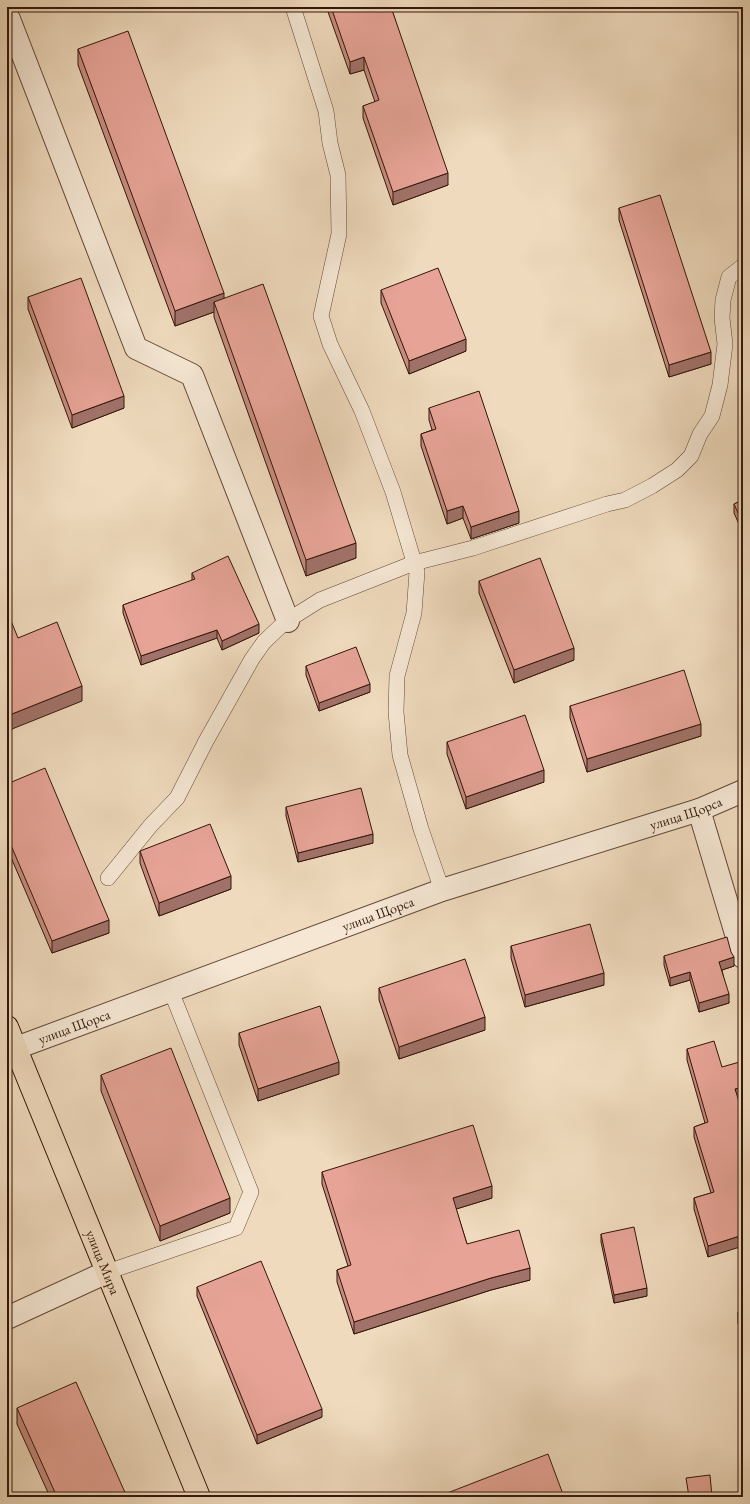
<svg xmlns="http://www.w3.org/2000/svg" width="750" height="1504" font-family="'EB Garamond',serif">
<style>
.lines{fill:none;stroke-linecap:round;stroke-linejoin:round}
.service-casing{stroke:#624736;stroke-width:16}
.minor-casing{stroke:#624736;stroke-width:24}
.primary-casing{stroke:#331609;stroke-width:24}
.service{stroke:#f5e7d4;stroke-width:15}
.minor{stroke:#f5e7d4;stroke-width:22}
.primary{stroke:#efdabd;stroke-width:22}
.wall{fill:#c68c81;stroke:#331609}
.shaded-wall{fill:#a17269;stroke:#331609}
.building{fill:#e6a396;stroke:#331609}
.labels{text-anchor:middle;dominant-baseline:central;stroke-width:3;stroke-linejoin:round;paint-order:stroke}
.street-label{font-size:14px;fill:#331609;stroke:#f5e7d4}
</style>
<rect width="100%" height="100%" fill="#efdabd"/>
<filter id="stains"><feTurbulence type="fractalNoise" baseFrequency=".005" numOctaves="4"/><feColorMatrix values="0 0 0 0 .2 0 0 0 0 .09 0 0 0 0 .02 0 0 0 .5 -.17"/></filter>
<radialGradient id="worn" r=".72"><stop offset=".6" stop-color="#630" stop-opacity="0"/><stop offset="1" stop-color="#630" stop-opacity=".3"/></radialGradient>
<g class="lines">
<g class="service-casing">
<path id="service" d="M 293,7 L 326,111 L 330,143 L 338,175 L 339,234 L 321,316 L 330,344 L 362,411 L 393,492 L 417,572 L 414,613 L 397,676 L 396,712 L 400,755 L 421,829 L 442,890
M 108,878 L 151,825 L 177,798 L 206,741 L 252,659 L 264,642 L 285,622 L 320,600 L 414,563 L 473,548 L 607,504 L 625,500 L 652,486 L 677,470 L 691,456 L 700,434 L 712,416 L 720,385 L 725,344 L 722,318 L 723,300 L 729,277 L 743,266
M 107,1272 L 236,1228 L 251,1192 L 171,991"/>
</g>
<g class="minor-casing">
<g id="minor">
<path d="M 7,20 L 9,19 L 136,348 L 192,375 L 288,621"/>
<path d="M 699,810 L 743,957"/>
<path id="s1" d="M 16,1048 L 442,890 L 699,810 L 743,791"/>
<path d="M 7,1318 L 107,1272"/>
</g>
</g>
<g class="primary-casing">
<g id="primary">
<path id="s2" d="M 7,1027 L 199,1497"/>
</g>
</g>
<use href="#service" class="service"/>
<use href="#minor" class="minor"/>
<use href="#primary" class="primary"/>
</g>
<path class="wall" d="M 327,7 L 391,7 L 448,185 L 393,205 L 363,118 L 363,106 L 375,102 L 364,70 L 350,74 L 327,9 Z
M 78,49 L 224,298 L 356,558 L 306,576 L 214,317 L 214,312 L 175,326 L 78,65 Z
M 619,208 L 711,364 L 669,377 L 619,220 Z
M 381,290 L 466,351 L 409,374 L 381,303 Z
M 28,297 L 124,408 L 72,428 L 28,309 Z
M 429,408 L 519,523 L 471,539 L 463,518 L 447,524 L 421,446 L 421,434 L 432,430 L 429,420 Z
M 743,500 L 743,533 L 734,513 L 734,504 Z
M 192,573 L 259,633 L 222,650 L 217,638 L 141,665 L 123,613 L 123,605 L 192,581 Z
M 479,581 L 574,660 L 514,683 L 479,593 Z
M 306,666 L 370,692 L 319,711 L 306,675 Z
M 570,706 L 701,736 L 587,772 L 570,718 Z
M 447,742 L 544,782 L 466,809 L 447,754 Z
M 7,784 L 109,933 L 52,953 L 7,848 Z
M 286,807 L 373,843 L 298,862 L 286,816 Z
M 140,851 L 231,889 L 159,916 L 140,863 Z
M 511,946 L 604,985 L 525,1007 L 511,958 Z
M 664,956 L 734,966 L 722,970 L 729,1003 L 699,1012 L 690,980 L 670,986 L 664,965 Z
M 379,988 L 485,1030 L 399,1059 L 379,1000 Z
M 239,1033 L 339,1074 L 258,1101 L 239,1045 Z
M 687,1049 L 722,1067 L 743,1098 L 738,1099 L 708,1257 L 694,1209 L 694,1198 L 711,1193 L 694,1137 L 694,1127 L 705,1123 L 687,1060 Z
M 101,1075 L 230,1213 L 160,1241 L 101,1091 Z
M 322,1172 L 492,1198 L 456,1209 L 467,1244 L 530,1280 L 491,1290 L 354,1334 L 337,1282 L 337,1270 L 348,1266 L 322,1184 Z
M 601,1234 L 647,1296 L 614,1303 L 601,1242 Z
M 197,1287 L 322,1417 L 257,1444 L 197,1296 Z
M 743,1311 L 743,1341 L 738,1323 L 738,1312 Z
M 17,1408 L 127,1497 L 50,1497 L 17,1424 Z"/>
<path class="shaded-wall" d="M 364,57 L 364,70 L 350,74 L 350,62 Z
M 448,173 L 448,185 L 393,205 L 393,192 Z
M 224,293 L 224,308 L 214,302 L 214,312 L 175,326 L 175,311 Z
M 466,339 L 466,351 L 409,374 L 409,361 Z
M 711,352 L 711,364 L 669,377 L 669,365 Z
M 124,396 L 124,408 L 72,428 L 72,415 Z
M 463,506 L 463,518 L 447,524 L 447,511 Z
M 519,511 L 519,523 L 471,539 L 471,527 Z
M 356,543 L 356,558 L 306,576 L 306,560 Z
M 259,624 L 259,633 L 222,650 L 222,641 Z
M 217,630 L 217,638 L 141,665 L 141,656 Z
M 574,648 L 574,660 L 514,683 L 514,670 Z
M 370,684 L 370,692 L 319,711 L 319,703 Z
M 82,686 L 82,701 L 7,731 L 7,716 Z
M 701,724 L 701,736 L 587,772 L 587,759 Z
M 544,770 L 544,782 L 466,809 L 466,797 Z
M 373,834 L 373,843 L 298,862 L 298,853 Z
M 231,876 L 231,889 L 159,916 L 159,903 Z
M 109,920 L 109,933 L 52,953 L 52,941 Z
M 734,957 L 734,966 L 719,971 L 719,962 Z
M 690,972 L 690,980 L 670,986 L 670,978 Z
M 604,973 L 604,985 L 525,1007 L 525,995 Z
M 729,994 L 729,1003 L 699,1012 L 699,1003 Z
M 485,1017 L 485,1030 L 399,1059 L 399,1047 Z
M 339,1062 L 339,1074 L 258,1101 L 258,1089 Z
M 743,1087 L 743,1098 L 735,1100 L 735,1089 Z
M 492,1186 L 492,1198 L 453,1210 L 453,1198 Z
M 230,1198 L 230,1213 L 160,1241 L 160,1226 Z
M 743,1235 L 743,1246 L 708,1257 L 708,1246 Z
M 530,1268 L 530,1280 L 491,1290 L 354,1334 L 354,1322 L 491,1278 Z
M 647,1288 L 647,1296 L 614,1303 L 614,1295 Z
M 322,1409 L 322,1417 L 257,1444 L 257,1435 Z"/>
<path class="building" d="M 331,7 L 391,7 L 448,173 L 393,192 L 363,106 L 379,100 L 364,57 L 350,62 Z
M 128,31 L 224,293 L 175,311 L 78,49 Z
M 660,195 L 711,352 L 669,365 L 619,208 Z
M 438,268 L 466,339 L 409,361 L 381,290 Z
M 81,278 L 124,396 L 72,415 L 28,297 Z
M 263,284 L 356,543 L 306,560 L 214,302 Z
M 479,391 L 519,511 L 471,527 L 463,506 L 447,511 L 421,434 L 436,429 L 429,408 Z
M 743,500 L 743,524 L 734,504 Z
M 228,556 L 259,624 L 222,641 L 217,630 L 141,656 L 123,605 L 195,579 L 192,573 Z
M 540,558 L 574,648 L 514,670 L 479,581 Z
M 7,611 L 18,638 L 57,622 L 82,686 L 7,716 Z
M 356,647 L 370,684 L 319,703 L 306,666 Z
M 684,670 L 701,724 L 587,759 L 570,706 Z
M 525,715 L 544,770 L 466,797 L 447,742 Z
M 45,768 L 109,920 L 52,941 L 7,836 L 7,784 Z
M 361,788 L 373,834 L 298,853 L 286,807 Z
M 210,824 L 231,876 L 159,903 L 140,851 Z
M 590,924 L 604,973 L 525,995 L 511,946 Z
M 727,937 L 731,952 L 734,957 L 719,962 L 729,994 L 699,1003 L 690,972 L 670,978 L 664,956 Z
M 465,959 L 485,1017 L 399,1047 L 379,988 Z
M 320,1006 L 339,1062 L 258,1089 L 239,1033 Z
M 714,1041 L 722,1067 L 743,1061 L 743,1087 L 735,1089 L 743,1114 L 743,1235 L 708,1246 L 694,1198 L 714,1192 L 694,1127 L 708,1122 L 687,1049 Z
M 171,1048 L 230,1198 L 160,1226 L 101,1075 Z
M 473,1125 L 492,1186 L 453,1198 L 467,1244 L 519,1230 L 530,1268 L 491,1278 L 354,1322 L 337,1270 L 351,1265 L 322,1172 Z
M 634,1227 L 647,1288 L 614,1295 L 601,1234 Z
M 261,1261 L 322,1409 L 257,1435 L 197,1287 Z
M 743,1311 L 743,1330 L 738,1312 Z
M 76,1382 L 127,1497 L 57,1497 L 17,1408 Z
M 548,1454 L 564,1497 L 437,1497 Z
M 710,1475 L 712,1497 L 689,1497 L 686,1478 Z"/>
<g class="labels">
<g class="street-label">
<text stroke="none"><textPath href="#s1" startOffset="710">улица Щорса</textPath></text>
<text stroke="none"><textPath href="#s1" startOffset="386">улица Щорса</textPath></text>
<text stroke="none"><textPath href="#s1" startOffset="62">улица Щорса</textPath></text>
<text stroke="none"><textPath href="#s2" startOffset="254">улица Мира</textPath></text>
</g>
</g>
<rect width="750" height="1504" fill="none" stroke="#efdabd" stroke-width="24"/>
<rect x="8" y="8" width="734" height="1488" fill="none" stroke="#331609" stroke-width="2"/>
<rect x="12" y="12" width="726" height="1480" fill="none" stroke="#331609"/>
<rect width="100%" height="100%" filter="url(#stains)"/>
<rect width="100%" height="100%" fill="url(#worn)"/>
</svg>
